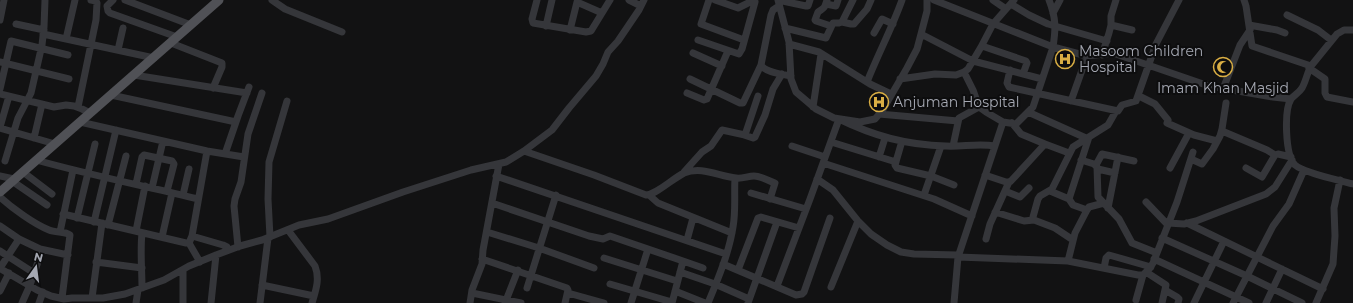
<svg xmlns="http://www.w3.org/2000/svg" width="1353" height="303" font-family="Montserrat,sans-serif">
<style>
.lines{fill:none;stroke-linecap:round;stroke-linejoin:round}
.minor{stroke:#35363a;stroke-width:7}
.major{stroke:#505156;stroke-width:9}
.labels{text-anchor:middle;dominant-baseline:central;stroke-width:4;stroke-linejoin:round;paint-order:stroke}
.poi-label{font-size:14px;fill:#a5a8b2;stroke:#0d0d0e;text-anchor:start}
</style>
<rect width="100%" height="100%" fill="#121213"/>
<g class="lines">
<path class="minor" d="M 113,0 L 107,6 L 108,11 L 110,13 L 177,37
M 125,0 L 191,25
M 272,0 L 285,9 L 342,32
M 537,0 L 532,19 L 533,23 L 586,32 L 591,31 L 610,0
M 629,0 L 641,6
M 709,0 L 701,24 L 744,40
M 715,0 L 738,8 L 752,1
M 778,0 L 789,42 L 791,79 L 796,92 L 816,109 L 834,118 L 860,122 L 875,119 L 882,111 L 907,68 L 917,49 L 921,34 L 927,11 L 927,0
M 778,0 L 806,6 L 808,6 L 810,0
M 827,0 C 824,9 825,7 818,12 L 815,20 L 816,21 L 831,26
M 934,0 L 1053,47 L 1033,107 L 1016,124 L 1003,122 L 958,257 L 954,303
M 993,0 L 1006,9
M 1049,0 C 1056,18 1056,28 1053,47 L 1087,56 L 1113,53 L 1209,86 L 1273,97 L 1291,99
M 1244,0 L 1246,6 L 1252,46 L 1311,66 L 1337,34 L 1344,30 L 1353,30
M 826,4 L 836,6 L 838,0
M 1011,4 L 1029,15 L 1048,24 L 1107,41
M 779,6 L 773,10 L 771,15 L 761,65 C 766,73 782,74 791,76
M 1053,13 L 1060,0
M 1287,15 L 1318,30 L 1331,40
M 0,20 L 4,0
M 842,22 L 851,24 L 854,24 L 867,9 L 871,0
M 16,24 L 44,30
M 1111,25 L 1132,30
M 1249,25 L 1277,30 L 1285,33
M 546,26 L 552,0
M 785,28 L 826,38 L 833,23 L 839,23 L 842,22 L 853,0
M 570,30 L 577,2 L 602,13
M 874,33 L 882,19 L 893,24
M 43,34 L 154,58
M 921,34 L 973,61 L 1042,79
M 66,39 L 75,0
M 698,40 L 736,53 L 739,54 L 742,49 L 755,2
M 171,43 L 222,63 L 222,67 L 213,88
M 789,44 L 819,52 L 870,84 L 891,94
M 982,46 L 1026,61 L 1027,63 L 1023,74
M 118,50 L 123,28
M 693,53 L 722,66
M 1102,55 L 1109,33 L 1111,25 L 1111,16 L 1116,0
M 0,62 L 69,79
M 1311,66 C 1307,73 1306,81 1302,88 C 1299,93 1294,95 1291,99 C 1284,110 1285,155 1295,165 C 1304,173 1339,180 1353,184
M 1309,68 L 1325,79 L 1325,93 L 1327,97 L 1353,102
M 1010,70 L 1007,83 L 1009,87 L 1118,111 L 1122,105 L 1136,101 L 1156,44 L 1179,0
M 964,72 L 973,90 L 979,107 L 986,112 L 1003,122
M 134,75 L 247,93
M 690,79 L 740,103 L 743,103 L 761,65
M 900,79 L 935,74 L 956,75 L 964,72 L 968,69 L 981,47 L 993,24 L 1014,0
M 867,82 C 878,54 892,28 902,0
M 0,89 L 11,41 L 68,55
M 1223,89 L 1240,45 L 1250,30
M 687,93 L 704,100 L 707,99 L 728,51
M 0,94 L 54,107 L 66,105 L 74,106 L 82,109 L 90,113
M 111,95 L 236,122
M 1139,96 L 1155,104 L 1168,120
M 1071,101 L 1087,56
M 78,107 L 96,20 L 97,3 L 96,1 L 91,0
M 813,107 L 821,54
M 1028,112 L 1086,138
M 879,114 L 958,121
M 80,122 L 207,151 L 244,157
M 1012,123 L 1021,134 L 1045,144
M 1167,123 L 1194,135 L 1217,141
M 0,127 L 9,96
M 0,128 L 55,144
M 1222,131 L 1267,150 L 1275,155
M 744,135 L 753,138 L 755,137 L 765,115 L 773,89 L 782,74
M 34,138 L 42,104
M 902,141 L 895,165 L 897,168 L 931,176 L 954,185
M 831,142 L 896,162
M 792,146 L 825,157
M 953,146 L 959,118 L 979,107
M 524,151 L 594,175 L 646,195 C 657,194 672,179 684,173 C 702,166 718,176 736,178 C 742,179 748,176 754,176 C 761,176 769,181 775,183 L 770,199
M 225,154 L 238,116 L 249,87
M 879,157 L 885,138
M 1191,159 L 1202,164 L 1213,149 L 1220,136 L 1222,129 L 1226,103
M 36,160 C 90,175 144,186 198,199
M 1081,160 L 1094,164 L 1097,167 L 1098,197 L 1119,219 L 1132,243 L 1157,253
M 5,161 L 18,118 L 31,93 L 42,45 L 44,27 L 45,0
M 823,163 L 934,199 L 972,216
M 1096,165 L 1102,154 L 1134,161
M 1170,168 L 1189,133
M 1246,168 L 1262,177 L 1275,155 L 1278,154 L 1291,157
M 1098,169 L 1115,173
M 23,172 L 52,194
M 684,172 L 702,152 L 711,146 L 722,130 L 745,135 L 758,96
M 985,175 L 1006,182 L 1010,182 L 1045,144 L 1069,153
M 0,176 L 14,179
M 496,176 L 726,254
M 817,179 L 833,190 L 858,221 L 871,234 L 887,245 L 901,252 L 914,254 L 958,255
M 12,181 L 47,205
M 136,184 L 142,157 L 144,155 L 172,161 L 174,164 L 167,191
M 152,188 L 163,141
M 1005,191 L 1020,197 L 1029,188
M 1050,191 L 1069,199 L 1073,205 L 1087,210
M 751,193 L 806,209
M 183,195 L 189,169
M 649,195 L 658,203 L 732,233
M 924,195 L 941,146
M 0,197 C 12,208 34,224 49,230 C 56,233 65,231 70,235 L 62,298
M 1069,199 L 1089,137
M 1146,202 L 1168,225
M 492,203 L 589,236 L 603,239 L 610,236 L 683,261 L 672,303
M 1108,208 L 1118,157
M 995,212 L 1024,221 L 1034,220
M 63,214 L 186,243 L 189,243 L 192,236 L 207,151
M 77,218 L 95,144
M 94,222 L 116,130
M 1168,223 L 1184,224 L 1196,221 L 1266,194 L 1275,187 L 1292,160
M 1187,223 L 1323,289
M 108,225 L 126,156
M 0,226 L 19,239 L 40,249 L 68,255
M 288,230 L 315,266 C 320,279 316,290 312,303
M 136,231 L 145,186
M 60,232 L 73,170
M 487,232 L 539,248 L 594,268
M 142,233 C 140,251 142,269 142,288
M 192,236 L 223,245 L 227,247 L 228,250
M 162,237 L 172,193
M 270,237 L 268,199 L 269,162 L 287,101
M 1162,238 L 1247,276 L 1302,303
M 19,239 L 0,268 L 1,269 L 37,290 L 51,296 L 64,299 L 72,298 L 103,298 L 125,294 L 164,280 L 189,266 L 216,255 L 240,246 L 262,240 L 299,225 L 328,219 L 403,192 L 471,170 L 506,162 L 524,151 L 552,130 L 569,108 L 596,76 L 603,64 L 608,52 L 618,41 L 639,10 L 644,0
M 986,239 L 990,224 L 1009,182
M 687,240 L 693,218
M 1073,240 L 1055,228 L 1034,220 L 1033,217 L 1038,199 L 1040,196 L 1052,189 L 1073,147 L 1108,125 L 1116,111
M 189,243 L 200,262
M 238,247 L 234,206 L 235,199 L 241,182 L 248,134 L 262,93
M 0,251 L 34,273
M 958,257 L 1068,261 L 1138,275 L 1143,275 L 1150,268 L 1153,263 L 1177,202 L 1193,152
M 604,258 L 677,281
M 482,259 L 567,288 L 568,290 L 565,303
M 1154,259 L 1249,303
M 683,261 L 703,268
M 1068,261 L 1075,233 L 1087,210 L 1089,207 L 1104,203
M 96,262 L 142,268
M 723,264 L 796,295 L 802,294 L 804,292 L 830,218
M 1104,268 L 1106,258 L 1109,255 L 1151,267
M 738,270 L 758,218 L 761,217 L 799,228
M 680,272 L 715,284 L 749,299
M 1146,272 L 1166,285 L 1162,303
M 610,284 L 672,302
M 262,285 L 314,296
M 777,286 L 810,199 L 839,119 C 874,136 906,145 946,146 C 962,147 978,143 995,146
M 831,287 L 858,221
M 527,288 L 556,195
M 1165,290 L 1177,297 L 1179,299 L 1178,303
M 0,291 L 9,273
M 675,291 L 705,303
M 472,293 L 521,303
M 568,293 L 604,303
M 92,298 L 102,223
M 1136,300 L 1143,275
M 22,303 L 30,285 L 42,250
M 39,303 L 43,292
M 136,303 L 138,290
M 183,303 L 183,270
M 211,303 L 216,255
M 260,303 L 268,238
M 470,303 L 472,290 L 482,264 L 483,250 L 499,164
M 505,303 L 518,270
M 631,303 L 648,249
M 708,303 C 718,279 729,253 733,227 C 736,211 734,194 735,178
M 748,303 L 777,222
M 1194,303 L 1224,241
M 1233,303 L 1273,226 L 1289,204 L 1304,170
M 1266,303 L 1282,269
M 1316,303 L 1333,264 L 1335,236 L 1334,208 L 1340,180"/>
<path class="major" d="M 0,192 L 219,0"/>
</g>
<defs>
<g id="hospital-ring" transform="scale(1)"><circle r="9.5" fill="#0d0d0e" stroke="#d9ae44" stroke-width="1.5"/><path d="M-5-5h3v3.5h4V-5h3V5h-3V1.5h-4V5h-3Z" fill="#d9ae44"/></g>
<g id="mosque-ring" transform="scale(1)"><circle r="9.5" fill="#0d0d0e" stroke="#d9ae44" stroke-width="1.5"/><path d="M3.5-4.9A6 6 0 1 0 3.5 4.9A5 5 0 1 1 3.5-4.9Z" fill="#d9ae44"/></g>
</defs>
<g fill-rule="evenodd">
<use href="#hospital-ring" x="1065" y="59"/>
<use href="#mosque-ring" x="1223" y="67"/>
<use href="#hospital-ring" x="879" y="102"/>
</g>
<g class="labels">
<g class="poi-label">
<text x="1079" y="51">Masoom Children<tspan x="1079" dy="16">Hospital</tspan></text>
<text x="1223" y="88" text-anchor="middle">Imam Khan Masjid</text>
<text x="893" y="102">Anjuman Hospital</text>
</g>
</g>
<g transform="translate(36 267) rotate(14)" stroke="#0d0d0e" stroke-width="3" paint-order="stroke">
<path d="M0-3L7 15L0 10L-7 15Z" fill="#a5a8b2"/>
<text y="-6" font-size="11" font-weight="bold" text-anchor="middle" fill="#a5a8b2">N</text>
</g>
</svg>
